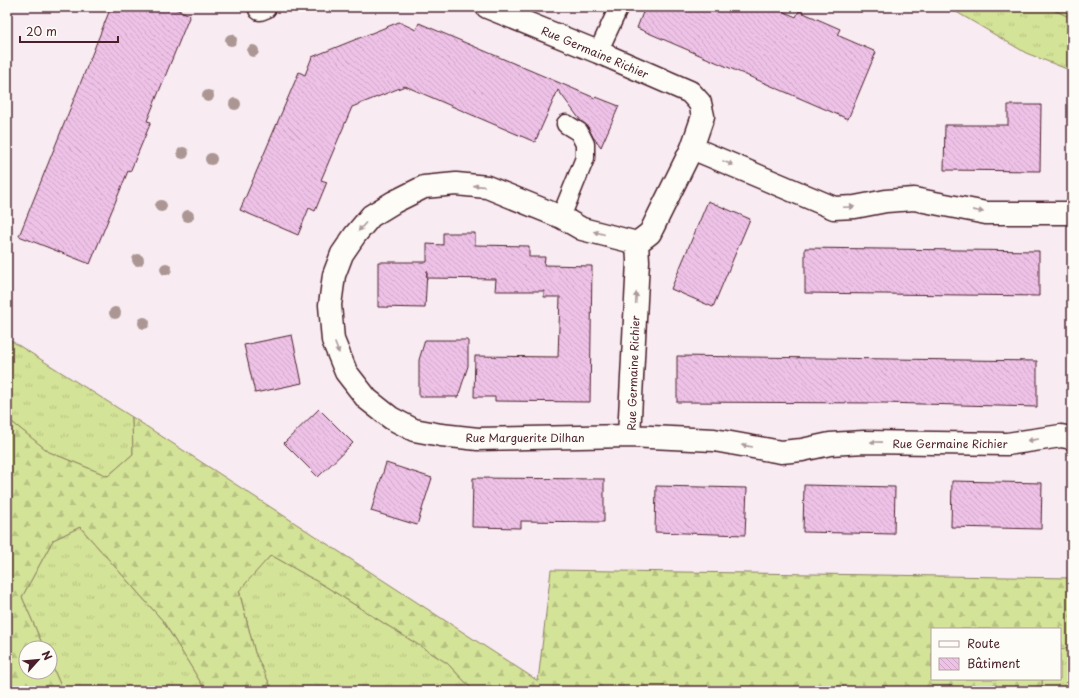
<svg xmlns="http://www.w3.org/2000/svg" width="1079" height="698" font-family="'Playpen Sans',sans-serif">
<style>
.grass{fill:url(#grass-tufts);stroke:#8e8161}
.forest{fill:url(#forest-firs);stroke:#8e8161}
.building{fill:url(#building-back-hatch);stroke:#4a1f2b}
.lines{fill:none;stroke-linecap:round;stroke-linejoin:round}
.lane-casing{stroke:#4a1f2b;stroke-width:21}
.street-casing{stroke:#4a1f2b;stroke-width:25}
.lane{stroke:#fdfcf7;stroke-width:18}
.street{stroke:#fdfcf7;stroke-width:22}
.tree{fill:#ab9693}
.oneway{fill:#ac999b}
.labels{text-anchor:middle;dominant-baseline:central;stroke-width:4;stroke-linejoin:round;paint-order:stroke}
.street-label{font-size:11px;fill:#4a1f2b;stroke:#fdfcf7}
</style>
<defs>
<pattern id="grass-tufts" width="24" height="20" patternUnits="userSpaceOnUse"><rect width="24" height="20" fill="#d3e397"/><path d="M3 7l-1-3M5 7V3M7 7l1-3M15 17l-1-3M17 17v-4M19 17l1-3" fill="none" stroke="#b7c282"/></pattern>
<pattern id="forest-firs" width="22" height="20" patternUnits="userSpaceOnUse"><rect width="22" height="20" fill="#d3e397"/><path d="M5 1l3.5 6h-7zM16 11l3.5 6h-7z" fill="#b7c282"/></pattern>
<pattern id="building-back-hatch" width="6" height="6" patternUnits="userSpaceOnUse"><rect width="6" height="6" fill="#eec2e7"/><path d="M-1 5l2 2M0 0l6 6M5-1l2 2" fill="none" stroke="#cea6c6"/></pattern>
</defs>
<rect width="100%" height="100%" fill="#f8ebf2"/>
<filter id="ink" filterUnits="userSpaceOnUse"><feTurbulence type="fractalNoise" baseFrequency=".025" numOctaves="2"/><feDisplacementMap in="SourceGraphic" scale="8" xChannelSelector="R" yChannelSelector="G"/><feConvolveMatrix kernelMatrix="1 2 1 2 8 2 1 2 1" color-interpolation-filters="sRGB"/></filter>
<g filter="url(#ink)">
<path class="grass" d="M 948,7 L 1047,7 L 1072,18 L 1072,71 L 1026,53 Z
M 7,338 L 132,417 L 133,454 L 108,476 L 49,452 L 7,418 Z
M 80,527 L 163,621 L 206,691 L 63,691 L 50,661 L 50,648 L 44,648 L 22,597 L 53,540 Z
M 271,555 L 325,586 L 447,663 L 474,691 L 273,691 L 255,653 L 239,590 Z
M 1072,647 L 1072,691 L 1042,691 L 1042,679 L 1060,679 L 1060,650 Z"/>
<path class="forest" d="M 1047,7 L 1072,7 L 1072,18 Z
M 132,417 L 538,681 L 551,570 L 1072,578 L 1072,647 L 1060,650 L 1060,629 L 932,629 L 932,679 L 1042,679 L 1042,691 L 474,691 L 447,663 L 325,586 L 271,555 L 239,591 L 255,653 L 273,691 L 206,691 L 163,621 L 80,527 L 53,540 L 22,597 L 44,648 L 26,648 L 26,672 L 50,672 L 50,661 L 63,691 L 7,691 L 7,418 L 49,452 L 108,476 L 133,454 Z"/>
<path class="building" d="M 111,7 L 171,7 L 190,15 L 147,121 L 151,122 L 130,172 L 128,171 L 90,264 L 19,236 Z
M 645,7 L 773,7 L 796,17 L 799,11 L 840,29 L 837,35 L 876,52 L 848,119 L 637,28 Z
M 399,22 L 416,30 L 419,23 L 595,98 L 596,97 L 619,106 L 601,147 L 593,137 L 588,127 L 581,121 L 558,90 L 535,142 L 405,86 L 352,107 L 321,180 L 327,182 L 315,211 L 309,208 L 298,235 L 240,210 L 299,72 L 305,75 L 312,57 Z
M 1008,105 L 1041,105 L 1040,171 L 944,170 L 945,125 L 1008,125 Z
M 708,201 L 750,219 L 713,307 L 671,289 Z
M 443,233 L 475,233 L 475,245 L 529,246 L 529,257 L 545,257 L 544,265 L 592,266 L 590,402 L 495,401 L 495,397 L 474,397 L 475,356 L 558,357 L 560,297 L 544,297 L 544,291 L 495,291 L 496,279 L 427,278 L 427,271 L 425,308 L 378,307 L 378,262 L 427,262 L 427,244 L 443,245 Z
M 805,248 L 1039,251 L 1039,296 L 805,293 Z
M 292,335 L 302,383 L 255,393 L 244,345 Z
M 425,340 L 468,340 L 468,366 L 458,397 L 419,397 L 419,360 Z
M 677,356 L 1037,361 L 1037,407 L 883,403 L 677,402 Z
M 319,409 L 353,443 L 318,477 L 284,443 Z
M 386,463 L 432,478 L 417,525 L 371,511 Z
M 473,478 L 604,479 L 604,522 L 521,521 L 521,528 L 472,527 Z
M 952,481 L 1042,483 L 1041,529 L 951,527 Z
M 804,485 L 895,487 L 894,534 L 803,532 Z
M 656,486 L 747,488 L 745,535 L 655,532 Z"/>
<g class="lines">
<g class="lane-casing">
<path id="lane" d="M 598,52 L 619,7
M 561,217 L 585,158 L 585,144 L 579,132 L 566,124"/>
</g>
<g class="street-casing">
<path id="street" d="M 260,7 L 260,9 L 265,7
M 487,7 L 598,52 L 690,92 L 700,103 L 703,116 L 692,148 L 650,233 L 637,243
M 692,148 L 834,208 L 855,207 L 886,201 L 914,199 L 986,213 L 1072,213
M 637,243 L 638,261 L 629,436 L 714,440 L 781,452 L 802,450 L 830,444 L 864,442 L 1007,444 L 1061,436 L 1072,438
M 629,436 L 478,439 L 441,435 L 414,430 L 391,418 L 367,399 L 346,372 L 333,340 L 330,305 L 334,275 L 342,254 L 355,235 L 371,216 L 394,202 L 424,187 L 456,184 L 487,187 L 561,217 L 582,229 L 637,243"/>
</g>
<use href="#lane" class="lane"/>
<use href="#street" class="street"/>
</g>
<g class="tree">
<circle cx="231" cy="40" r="6"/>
<circle cx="253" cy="51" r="6"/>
<circle cx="208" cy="96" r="6"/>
<circle cx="235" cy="104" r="6"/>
<circle cx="183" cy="153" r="6"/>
<circle cx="211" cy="159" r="6"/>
<circle cx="161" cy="206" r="6"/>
<circle cx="188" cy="216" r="6"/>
<circle cx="138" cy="260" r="6"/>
<circle cx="166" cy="269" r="6"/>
<circle cx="115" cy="313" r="6"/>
<circle cx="144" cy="323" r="6"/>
</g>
<defs><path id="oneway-solid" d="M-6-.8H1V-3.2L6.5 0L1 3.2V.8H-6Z"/></defs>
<g class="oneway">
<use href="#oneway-solid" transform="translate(728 163) rotate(23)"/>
<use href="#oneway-solid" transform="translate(479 186) rotate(-175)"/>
<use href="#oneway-solid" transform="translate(849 207) rotate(-3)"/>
<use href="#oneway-solid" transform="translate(978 211) rotate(11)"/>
<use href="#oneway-solid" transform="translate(362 227) rotate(131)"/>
<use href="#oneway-solid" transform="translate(599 233) rotate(-165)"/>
<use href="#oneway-solid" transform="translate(636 298) rotate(-87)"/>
<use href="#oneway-solid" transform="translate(337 348) rotate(68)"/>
<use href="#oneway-solid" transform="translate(1033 440) rotate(171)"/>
<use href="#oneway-solid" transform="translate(876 442) rotate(-179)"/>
<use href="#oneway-solid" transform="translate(747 446) rotate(-171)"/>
</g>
</g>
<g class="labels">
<g class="street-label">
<text transform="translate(595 52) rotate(23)">Rue Germaine Richier</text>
<text transform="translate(633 373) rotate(-88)">Rue Germaine Richier</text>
<text x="525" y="437">Rue Marguerite Dilhan</text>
<text x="950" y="443">Rue Germaine Richier</text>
</g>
</g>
<rect width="1079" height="698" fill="none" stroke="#fdfcf7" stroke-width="24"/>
<rect x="12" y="12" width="1055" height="674" fill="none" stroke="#4a1f2b" stroke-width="1.5" filter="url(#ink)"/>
<rect x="931" y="628" width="130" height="52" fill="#fdfcf7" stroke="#b5a4a5"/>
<rect x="939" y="641" width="20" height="6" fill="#fdfcf7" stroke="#b5a4a5"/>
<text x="967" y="648" font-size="12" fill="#4a1f2b">Route</text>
<rect x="939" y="658" width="20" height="12" fill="url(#building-back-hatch)" stroke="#b5a4a5"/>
<text x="967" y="668" font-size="12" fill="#4a1f2b">Bâtiment</text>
<g transform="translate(38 660) rotate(63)"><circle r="19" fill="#fdfcf7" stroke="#b5a4a5"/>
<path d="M0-3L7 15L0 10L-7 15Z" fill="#4a1f2b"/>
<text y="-6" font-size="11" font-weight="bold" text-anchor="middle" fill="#4a1f2b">N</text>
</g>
<path d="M20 36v6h98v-6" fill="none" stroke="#4a1f2b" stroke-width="2"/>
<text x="26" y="36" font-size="12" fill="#4a1f2b" stroke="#fdfcf7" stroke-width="3" paint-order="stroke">20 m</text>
</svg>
